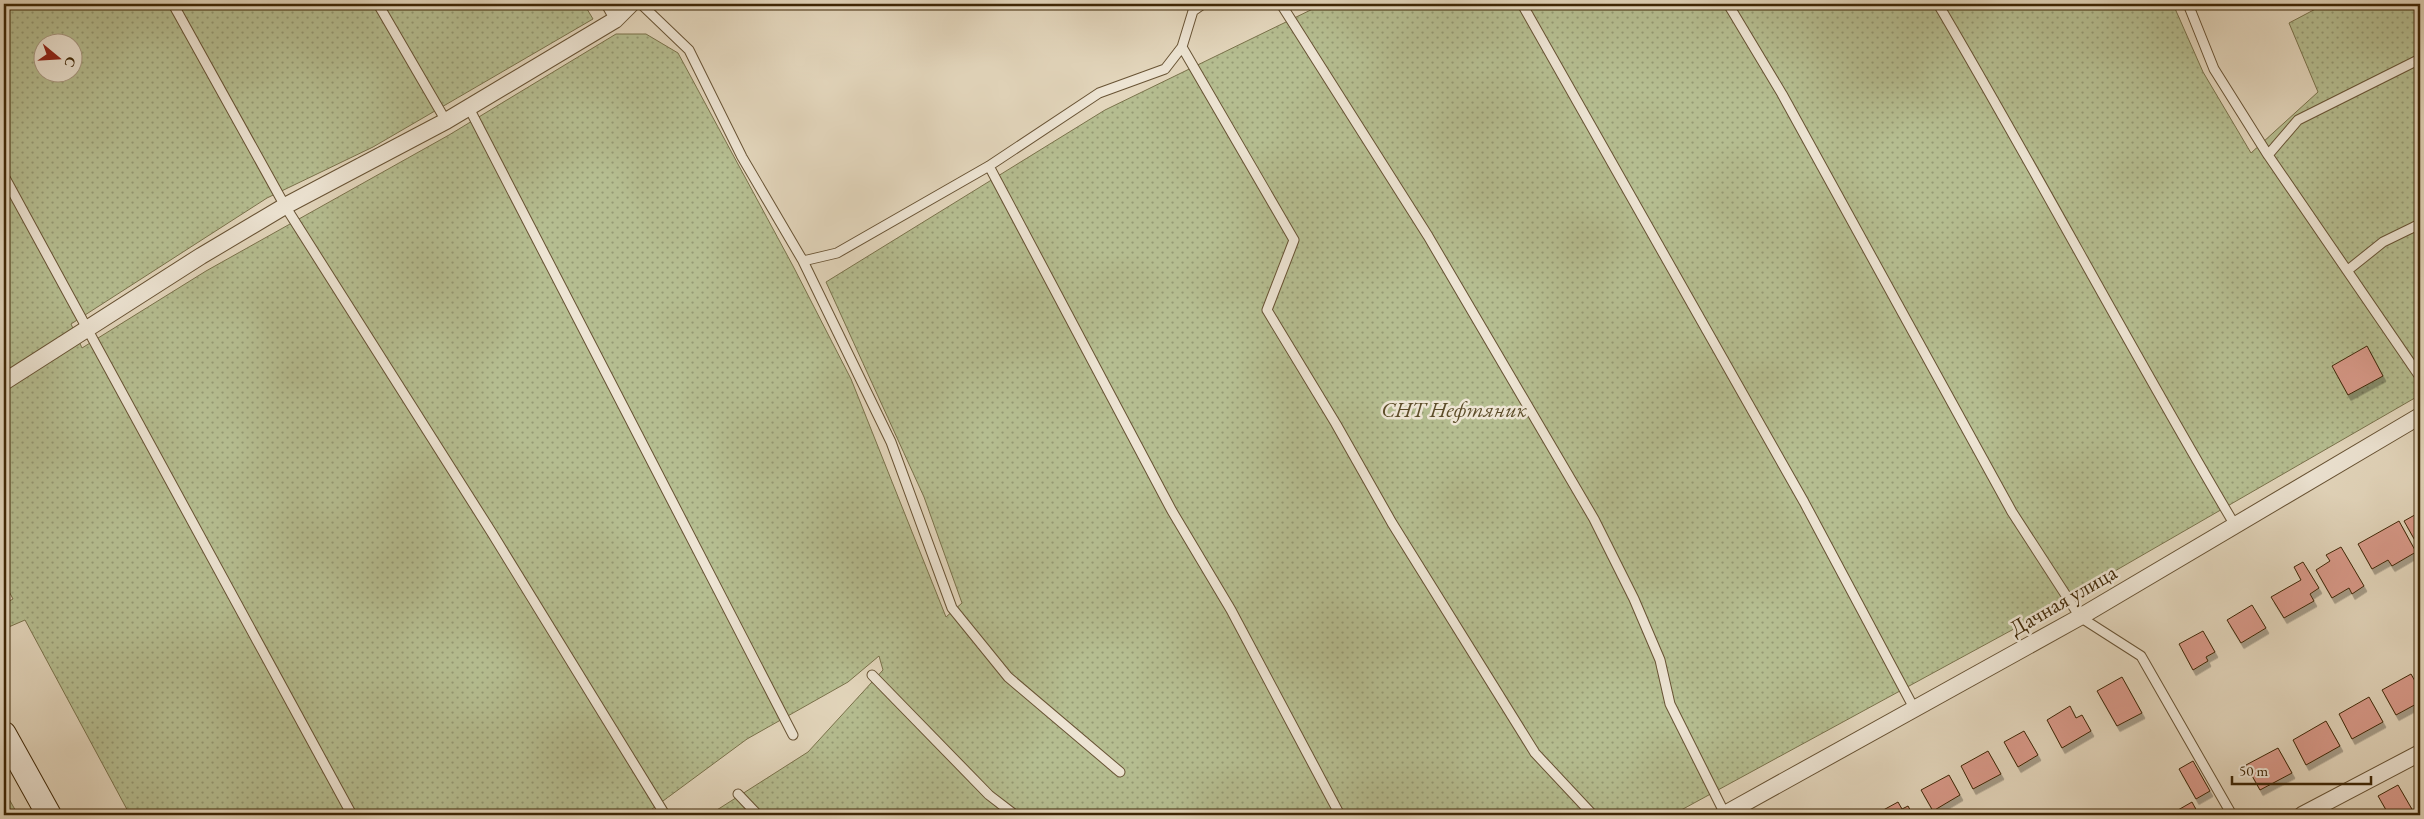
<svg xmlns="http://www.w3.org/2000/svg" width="2424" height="819" font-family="'EB Garamond',serif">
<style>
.grass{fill:url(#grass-dots);stroke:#7a724b;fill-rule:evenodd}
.building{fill:#d99a8a;stroke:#3f2706;filter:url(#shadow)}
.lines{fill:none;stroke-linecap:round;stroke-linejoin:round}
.lane-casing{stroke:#685334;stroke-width:11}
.street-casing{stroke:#685334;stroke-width:18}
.secondary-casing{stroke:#3f2706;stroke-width:26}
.lane{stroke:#ede4d3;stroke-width:9}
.street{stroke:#ede4d3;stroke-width:16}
.secondary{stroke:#ede4d3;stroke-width:24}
.labels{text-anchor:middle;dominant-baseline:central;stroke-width:5;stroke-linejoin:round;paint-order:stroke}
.park-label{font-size:22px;font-style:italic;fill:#5c4c28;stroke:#ede4d3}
.street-label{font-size:22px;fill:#3f2706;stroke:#ede4d3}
</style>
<defs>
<pattern id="grass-dots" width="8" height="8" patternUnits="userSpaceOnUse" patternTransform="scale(1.25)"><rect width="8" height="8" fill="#b5bd90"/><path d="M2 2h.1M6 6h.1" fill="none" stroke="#959a74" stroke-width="1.8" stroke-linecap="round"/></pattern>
<filter id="shadow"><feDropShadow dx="3" dy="5.5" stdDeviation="0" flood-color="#0004"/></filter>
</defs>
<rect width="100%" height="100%" fill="#e3d6bc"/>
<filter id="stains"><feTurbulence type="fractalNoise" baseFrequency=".004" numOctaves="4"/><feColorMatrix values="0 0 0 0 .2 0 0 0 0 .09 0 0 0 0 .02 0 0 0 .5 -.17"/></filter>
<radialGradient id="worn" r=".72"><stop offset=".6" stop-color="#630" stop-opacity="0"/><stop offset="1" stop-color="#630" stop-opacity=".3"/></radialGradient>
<path class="grass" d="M 4,4 L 584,4 L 593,19 L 373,147 L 267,198 L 71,324 L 82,348 L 206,271 L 449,135 L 616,34 L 646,34 L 678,53 L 793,266 L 851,379 L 946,617 L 962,603 L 924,497 L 826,282 L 1105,110 L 1323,4 L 2173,4 L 2203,72 L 2251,153 L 2318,92 L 2289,23 L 2325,4 L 2420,4 L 2420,395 L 2023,624 L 1672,815 L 709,815 L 808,752 L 883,670 L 879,656 L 848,682 L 747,739 L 644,815 L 130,815 L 25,620 L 4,629 L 4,604 L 13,599 L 4,582 ZM 42,42 L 72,42 L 72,72 L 42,72 Z
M 4,790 L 18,815 L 4,815 Z"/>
<path class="building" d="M 2367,346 L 2383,376 L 2348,395 L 2332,366 Z
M 2420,512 L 2420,543 L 2417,544 L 2404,521 Z
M 2399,521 L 2416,552 L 2392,566 L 2388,560 L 2372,569 L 2358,544 Z
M 2341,547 L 2364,586 L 2352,594 L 2349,588 L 2332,598 L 2316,570 L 2330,561 L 2326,555 Z
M 2303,562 L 2319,588 L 2310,594 L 2314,601 L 2284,618 L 2271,597 L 2301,580 L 2294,567 Z
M 2252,605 L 2266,628 L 2241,643 L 2227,620 Z
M 2203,631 L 2215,652 L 2206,657 L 2208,661 L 2193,670 L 2179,644 Z
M 2411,674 L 2420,690 L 2420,702 L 2396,715 L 2382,690 Z
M 2122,677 L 2142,713 L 2117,726 L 2097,691 Z
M 2369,697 L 2383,722 L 2352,739 L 2339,714 Z
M 2070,706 L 2076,718 L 2082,715 L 2091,731 L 2062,748 L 2047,720 Z
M 2326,721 L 2340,746 L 2306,765 L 2293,740 Z
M 2024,731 L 2038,755 L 2018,767 L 2004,742 Z
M 2278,748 L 2292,773 L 2260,790 L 2246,765 Z
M 1988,751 L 2001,774 L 1973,789 L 1961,766 Z
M 2193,761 L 2210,791 L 2196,799 L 2179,769 Z
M 1949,775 L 1960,795 L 1933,811 L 1921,790 Z
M 2398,785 L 2413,811 L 2406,815 L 2389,815 L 2378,796 Z
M 1898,802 L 1902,809 L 1908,806 L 1913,815 L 1877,815 L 1876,814 Z
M 2192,802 L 2199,815 L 2181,815 L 2178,810 Z"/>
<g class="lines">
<g class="lane-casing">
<path id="lane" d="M 173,4 L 285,206 L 492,533 L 664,813
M 378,4 L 446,121
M 606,4 L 615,20
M 641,4 L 689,50 L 742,157 L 803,261 L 891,442 L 952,608 L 1008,677 L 1120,772
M 1281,4 L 1428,236 L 1594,519 L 1634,599 L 1660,660 L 1670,704 L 1725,814
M 1522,4 L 1804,502 L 1915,710
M 1728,4 L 1782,94 L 2012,512 L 2080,617 L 2141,656 L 2232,815
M 1938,4 C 2040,177 2133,354 2236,527
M 2188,4 L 2214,69 L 2268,155 L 2420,377
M 1182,47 L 1294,240 L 1267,310 L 1336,424 L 1392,523 L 1535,753 L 1593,815
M 469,108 L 793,735
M 2268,155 L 2298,120 L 2420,59
M 989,166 L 1172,511 L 1231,610 L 1340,815
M 4,176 L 352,815
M 803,261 L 837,253 L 989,166 L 1099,93 L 1165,69 L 1182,47 L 1193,11 L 1203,4
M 2348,270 L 2383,242 L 2420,224
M 872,675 L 989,795 L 1015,815
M 738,794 L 758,815"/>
</g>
<g class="street-casing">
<path id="street" d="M 4,382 L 201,256 L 285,206 L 446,121 L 615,20 L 631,4
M 1723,815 L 2080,617 L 2420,416
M 2302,815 L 2420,753"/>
</g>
<g class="secondary-casing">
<path id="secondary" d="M 4,734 L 49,815"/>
</g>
<use href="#lane" class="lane"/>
<use href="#street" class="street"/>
<use href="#secondary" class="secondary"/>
</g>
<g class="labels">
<g class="park-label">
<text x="1454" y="409">СНТ Нефтяник</text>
</g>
<g class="street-label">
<text transform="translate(2063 600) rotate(-30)">Дачная улица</text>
</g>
</g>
<rect width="2424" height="819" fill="none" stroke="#e3d6bc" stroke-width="20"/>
<rect x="5" y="5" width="2414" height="809" fill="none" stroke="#3f2706" stroke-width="2.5"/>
<rect x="10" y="10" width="2404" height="799" fill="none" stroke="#3f2706"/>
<g transform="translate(58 58) rotate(108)"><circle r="24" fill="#ede4d3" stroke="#a79881"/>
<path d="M0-4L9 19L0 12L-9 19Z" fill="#8f2418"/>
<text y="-8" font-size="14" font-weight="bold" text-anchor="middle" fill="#3f2706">С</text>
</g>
<path d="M2232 776v8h139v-8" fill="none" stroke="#3f2706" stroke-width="2.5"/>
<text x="2239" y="776" font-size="15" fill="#3f2706" stroke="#ede4d3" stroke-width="4" paint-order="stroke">50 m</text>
<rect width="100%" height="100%" filter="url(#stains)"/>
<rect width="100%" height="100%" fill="url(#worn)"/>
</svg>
